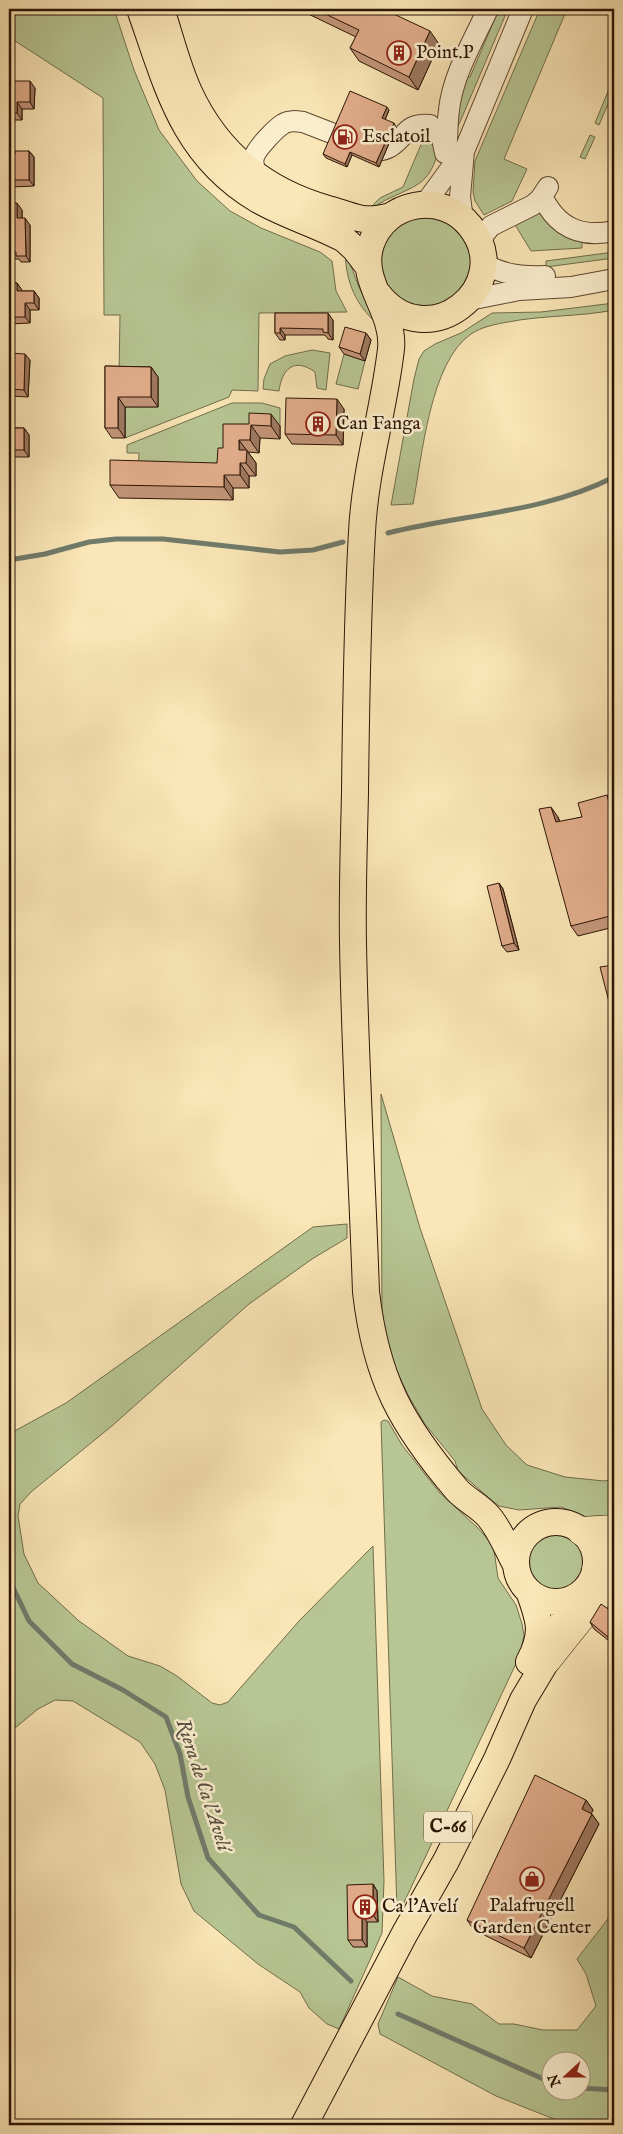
<svg xmlns="http://www.w3.org/2000/svg" width="623" height="2134" font-family="'IM FELL English',serif">
<style>
.green{fill:#b7c693;stroke:#716d4c;fill-rule:evenodd}
.lines{fill:none;stroke-linecap:round;stroke-linejoin:round}
.stream{stroke:#707b6b;stroke-width:5}
.minor-casing{stroke:#5f4830;stroke-width:22}
.major-casing{stroke:#2b1404;stroke-width:28}
.highway-casing{stroke:#2b1404;stroke-width:29}
.minor{stroke:#fcefd0;stroke-width:20}
.major{stroke:#fae6b6;stroke-width:26}
.highway{stroke:#fae6b6;stroke-width:28}
.wall{fill:#c29578;stroke:#2b1404}
.shaded-wall{fill:#9e7961;stroke:#2b1404}
.building{fill:#e2ad8b;stroke:#2b1404}
.labels{text-anchor:middle;dominant-baseline:central;stroke-width:5;stroke-linejoin:round;paint-order:stroke}
.shield{fill:#fcefd0;stroke:#6a5641;stroke-width:1}
.shield-label{font-size:18px;font-weight:bold;fill:#2b1404}
.poi-label{font-size:19px;fill:#2b1404;stroke:#fcefd0;text-anchor:start}
.water-label{font-size:20px;font-style:italic;fill:#535040;stroke:#fcefd0}
</style>
<rect width="100%" height="100%" fill="#fae6b6"/>
<filter id="stains"><feTurbulence type="fractalNoise" baseFrequency=".004" numOctaves="4"/><feColorMatrix values="0 0 0 0 .2 0 0 0 0 .09 0 0 0 0 .02 0 0 0 .5 -.17"/></filter>
<radialGradient id="worn" r=".72"><stop offset=".6" stop-color="#630" stop-opacity="0"/><stop offset="1" stop-color="#630" stop-opacity=".3"/></radialGradient>
<path class="green" d="M 9,9 L 114,9 L 134,70 L 159,130 L 197,181 L 230,211 L 261,228 L 320,252 L 332,261 L 336,291 L 347,312 L 259,313 L 258,391 L 232,390 L 229,397 L 125,438 L 125,407 L 158,407 L 119,376 L 120,315 L 104,315 L 103,98 L 9,37 Z
M 499,9 L 508,9 L 454,136 L 464,75 L 470,77 Z
M 540,9 L 567,9 L 504,159 L 527,169 L 512,201 L 484,215 L 475,201 L 473,192 L 475,161 Z
M 614,77 L 614,90 L 599,125 L 595,123 Z
M 590,135 L 595,137 L 585,159 L 580,157 Z
M 423,140 L 439,148 C 430,183 420,184 390,198 C 383,201 377,206 370,208 L 380,198 L 403,187 Z
M 541,208 L 571,238 L 582,242 L 582,248 L 531,251 L 514,223 Z
M 437,214 L 463,232 L 472,262 L 469,278 L 461,291 L 434,307 L 403,303 L 381,281 L 377,250 L 393,223 Z
M 614,252 L 614,258 L 546,267 L 546,261 Z
M 345,254 C 352,265 354,276 359,287 C 365,300 373,310 377,324 C 355,303 347,284 345,254 Z
M 614,303 L 614,310 C 579,317 543,315 508,322 C 496,324 481,327 471,334 C 430,362 422,457 413,504 L 391,505 L 414,379 L 419,359 L 424,351 L 435,344 L 461,333 L 492,313 L 541,312 Z
M 312,350 L 330,353 L 326,390 L 317,388 L 315,372 C 294,357 282,369 279,391 L 263,389 L 264,379 L 270,364 L 285,356 Z
M 344,354 L 365,361 L 358,389 L 336,384 Z
M 232,403 L 262,403 L 280,408 L 280,426 L 259,426 L 226,476 L 138,474 L 139,453 L 127,453 L 127,445 Z
M 381,1094 L 420,1228 L 482,1409 L 506,1445 L 527,1465 L 565,1477 L 604,1481 L 614,1479 L 614,1516 L 589,1518 L 561,1507 L 519,1510 L 499,1506 L 489,1498 L 458,1471 L 455,1461 L 425,1424 L 408,1395 L 390,1356 L 382,1321 Z
M 347,1224 L 347,1238 L 312,1259 L 249,1304 L 113,1425 L 31,1492 L 20,1504 L 18,1516 L 24,1554 L 38,1583 L 79,1621 L 128,1656 L 160,1666 L 177,1676 L 212,1703 L 220,1705 L 228,1702 L 299,1621 L 373,1546 L 384,1881 L 382,1933 L 339,2029 L 327,2024 L 309,2008 L 300,1992 L 258,1964 L 194,1911 L 181,1884 L 165,1790 L 155,1764 L 140,1742 L 73,1701 L 55,1700 L 38,1709 L 9,1733 L 9,1434 L 66,1403 L 313,1227 Z
M 384,1420 L 388,1421 L 402,1445 L 439,1492 L 478,1528 L 491,1543 L 494,1550 L 498,1578 L 516,1605 L 522,1624 L 524,1635 L 520,1655 L 401,1909 L 397,1909 L 381,1422 Z
M526 1560a29 29 0 1 1 58 0a29 29 0 1 1-58 0Z
M 614,1911 L 614,2125 L 569,2125 L 496,2096 L 380,2034 L 378,2024 L 398,1977 L 432,1996 L 472,2004 L 499,2024 L 514,2024 L 543,2030 L 577,2030 L 596,2006 L 586,1974 L 577,1959 ZM 550,2062 L 580,2062 L 580,2092 L 550,2092 Z"/>
<g class="lines">
<path class="stream" d="M 388,533 C 463,514 544,513 614,477
M 9,560 L 45,554 L 89,542 L 116,539 L 163,539 L 280,552 L 313,550 L 343,542
M 9,1579 L 29,1621 L 72,1664 L 123,1690 L 166,1717 L 180,1754 L 188,1797 L 208,1858 L 259,1915 L 294,1927 L 351,1981
M 398,2014 L 550,2082
M 580,2088 L 614,2090"/>
<g class="minor-casing">
<path id="minor" d="M 446,149 C 448,136 447,123 449,110 C 452,77 474,39 488,9
M 258,176 C 255,170 252,163 254,157 C 256,149 276,128 283,124 C 289,120 296,121 303,122 L 378,151 C 382,150 387,149 390,147 C 406,137 406,122 430,125 L 442,138 L 445,153
M 542,196 C 557,228 581,238 614,231
M 424,205 L 465,149 L 523,9
M 463,219 L 460,197 L 464,151
M 480,245 L 485,233 L 491,226 L 533,205 L 540,199 L 548,187
M 483,263 C 503,275 522,277 545,276
M 469,300 L 519,290 L 571,287 L 614,279"/>
</g>
<g class="major-casing">
<path id="major" d="M 140,9 C 167,85 182,154 257,199 C 284,215 316,224 344,239 L 355,249 L 368,266
M 161,9 C 170,36 177,66 189,92 C 217,153 264,191 328,209 C 356,216 360,224 391,216
M 378,294 C 427,358 518,286 470,226 C 442,191 385,201 371,244 C 358,281 395,311 391,349 C 384,410 365,470 362,532 C 357,618 356,705 355,792 C 354,842 352,893 353,943 C 355,1059 362,1176 366,1292 C 376,1379 401,1424 457,1490 C 466,1500 480,1506 489,1517 C 500,1530 507,1548 515,1563
M516 1562a40 40 0 1 1 80 0a40 40 0 1 1-80 0Z
M 529,1662 C 544,1634 540,1622 530,1594
M 304,2125 L 405,1933 L 446,1861 L 497,1759 L 523,1700 L 547,1660 L 564,1618 L 566,1602"/>
</g>
<g class="highway-casing">
<path id="highway" d="M 581,1531 L 614,1529
M 596,1570 L 614,1554
M 547,1660 L 614,1576"/>
</g>
<use href="#minor" class="minor"/>
<use href="#major" class="major"/>
<use href="#highway" class="highway"/>
</g>
<path class="wall" d="M 298,9 L 383,9 L 439,44 L 418,90 L 359,61 L 350,48 L 356,37 Z
M 9,85 L 35,88 L 34,109 L 22,109 L 22,120 L 9,120 Z
M 389,110 L 385,120 L 396,127 L 379,167 L 352,155 L 347,167 L 326,158 L 323,154 Z
M 29,151 L 34,157 L 34,186 L 12,187 L 9,181 L 9,154 L 15,154 Z
M 9,203 L 22,210 L 22,218 L 30,225 L 30,262 L 21,262 L 19,259 L 9,259 Z
M 9,283 L 17,283 L 22,291 L 34,291 L 39,298 L 39,310 L 30,310 L 30,323 L 9,324 Z
M 275,313 L 333,320 L 333,340 L 328,339 L 325,335 L 285,335 L 285,340 L 280,340 L 275,333 Z
M 366,333 L 371,340 L 365,361 L 344,354 L 339,347 Z
M 9,353 L 30,360 L 28,397 L 12,396 L 9,392 Z
M 105,366 L 151,367 L 158,377 L 158,407 L 125,407 L 125,438 L 112,438 L 105,428 Z
M 344,409 L 343,445 L 292,444 L 285,434 Z
M 249,424 L 280,426 L 280,439 L 260,438 L 259,453 L 248,452 L 256,463 L 256,476 L 249,476 L 249,488 L 233,488 L 233,500 L 119,498 L 110,485 L 217,463 L 223,448 Z
M 9,428 L 24,428 L 29,435 L 29,457 L 12,457 L 9,453 Z
M 607,795 L 614,805 L 614,927 L 578,936 L 571,926 L 558,817 L 560,822 L 582,817 Z
M 499,883 L 503,889 L 519,950 L 507,952 L 502,946 Z
M 614,1613 L 613,1644 L 594,1629 L 590,1622 Z
M 586,1800 L 593,1810 L 591,1813 L 599,1824 L 531,1958 L 474,1930 L 467,1920 Z
M 373,1884 L 377,1891 L 378,1922 L 367,1922 L 367,1947 L 353,1947 L 348,1940 Z"/>
<path class="shaded-wall" d="M 430,31 L 439,44 L 418,90 L 409,77 Z
M 30,81 L 35,88 L 34,109 L 30,102 Z
M 17,102 L 22,109 L 22,120 L 17,113 Z
M 387,107 L 389,110 L 384,122 L 382,118 Z
M 394,123 L 396,127 L 379,167 L 376,163 Z
M 29,151 L 34,157 L 34,186 L 29,180 Z
M 350,152 L 352,155 L 347,167 L 345,164 Z
M 17,203 L 22,210 L 22,225 L 17,218 Z
M 25,218 L 30,225 L 30,262 L 26,256 Z
M 17,283 L 22,290 L 22,298 L 17,291 Z
M 34,291 L 39,298 L 39,310 L 34,303 Z
M 25,303 L 30,310 L 30,323 L 25,317 Z
M 328,313 L 333,320 L 333,340 L 328,333 Z
M 280,328 L 285,335 L 285,340 L 280,333 Z
M 366,333 L 371,340 L 365,361 L 360,354 Z
M 25,354 L 30,360 L 28,397 L 24,390 Z
M 151,367 L 158,377 L 158,407 L 151,397 Z
M 118,397 L 125,407 L 125,438 L 118,428 Z
M 337,399 L 344,409 L 343,445 L 336,435 Z
M 271,414 L 280,426 L 280,439 L 271,426 Z
M 251,425 L 260,438 L 259,453 L 250,440 Z
M 24,428 L 29,435 L 29,457 L 24,450 Z
M 239,440 L 256,463 L 256,476 L 246,463 L 239,450 Z
M 240,463 L 249,476 L 249,488 L 240,475 Z
M 224,475 L 233,488 L 233,500 L 224,487 Z
M 607,795 L 614,806 L 614,823 Z
M 551,807 L 558,817 L 563,832 L 556,822 Z
M 499,883 L 503,889 L 519,950 L 514,943 Z
M 614,1627 L 614,1641 L 613,1644 L 608,1637 Z
M 586,1800 L 593,1810 L 589,1819 L 582,1809 Z
M 592,1814 L 599,1824 L 531,1958 L 524,1948 Z
M 373,1884 L 377,1891 L 378,1922 L 373,1915 Z
M 362,1915 L 367,1922 L 367,1947 L 362,1940 Z"/>
<path class="building" d="M 315,9 L 383,9 L 430,31 L 409,77 L 350,48 L 359,30 Z
M 11,81 L 30,81 L 30,102 L 17,102 L 17,113 L 9,113 L 9,85 L 11,85 Z
M 350,91 L 387,107 L 382,118 L 394,123 L 376,163 L 350,152 L 345,164 L 323,154 Z
M 15,151 L 29,151 L 29,180 L 9,180 L 9,154 L 15,154 Z
M 9,203 L 17,203 L 17,218 L 25,218 L 26,256 L 16,256 L 16,252 L 9,252 Z
M 9,283 L 17,283 L 17,291 L 34,291 L 34,303 L 25,303 L 25,317 L 9,317 Z
M 275,313 L 328,313 L 328,333 L 323,332 L 323,329 L 280,328 L 280,333 L 275,333 Z
M 345,327 L 366,333 L 360,354 L 339,347 Z
M 9,353 L 25,354 L 24,390 L 9,389 Z
M 105,366 L 151,367 L 151,397 L 118,397 L 118,428 L 105,428 Z
M 286,398 L 337,399 L 336,435 L 285,434 Z
M 249,413 L 271,414 L 271,426 L 251,425 L 250,440 L 239,440 L 239,450 L 247,450 L 246,463 L 240,463 L 240,475 L 224,475 L 224,487 L 110,485 L 110,460 L 217,463 L 218,448 L 223,448 L 223,424 L 249,424 Z
M 9,428 L 24,428 L 24,450 L 9,450 Z
M 607,795 L 614,823 L 614,915 L 571,926 L 539,809 L 551,807 L 556,822 L 582,817 L 578,803 Z
M 499,883 L 514,943 L 502,946 L 487,886 Z
M 614,965 L 614,1021 L 600,967 Z
M 601,1604 L 614,1613 L 614,1627 L 608,1637 L 590,1622 Z
M 535,1775 L 586,1800 L 582,1809 L 592,1814 L 524,1948 L 467,1920 Z
M 373,1884 L 373,1915 L 362,1915 L 362,1940 L 348,1940 L 347,1885 Z"/>
<defs>
<g id="building-ring" transform="scale(1.25)"><circle r="9.5" fill="#fcefd0" stroke="#8f2418" stroke-width="1.5"/><path d="M-4-6H4V6H1V3H-1V6H-4ZM-2.5-4.3h1.7v1.8h-1.7ZM.8-4.3h1.7v1.8H.8ZM-2.5-1h1.7V.8h-1.7ZM.8-1h1.7V.8H.8Z" fill="#8f2418"/></g>
<g id="fuel-ring" transform="scale(1.25)"><circle r="9.5" fill="#fcefd0" stroke="#8f2418" stroke-width="1.5"/><path d="M-5.5-6h7V0h2V4h1.3V-2.5L3-4.5l.8-.8L6-3V5H2.5V1h-1V6h-7ZM-4.2-4.7v3.2H.2V-4.7Z" fill="#8f2418"/></g>
<g id="shop-ring" transform="scale(1.25)"><circle r="9.5" fill="#fcefd0" stroke="#8f2418" stroke-width="1.5"/><path d="M-5-2.5h2.3a2.7 3.5 0 0 1 5.4 0H5L5.5 6h-11ZM-1.5-2.5h3a1.5 2.3 0 0 0-3 0Z" fill="#8f2418"/></g>
</defs>
<g fill-rule="evenodd">
<use href="#building-ring" x="399" y="53"/>
<use href="#fuel-ring" x="345" y="137"/>
<use href="#building-ring" x="318" y="424"/>
<use href="#shop-ring" x="532" y="1879"/>
<use href="#building-ring" x="365" y="1907"/>
</g>
<g class="labels">
<rect class="shield" x="424" y="1811.5" width="48" height="31" rx="4"/>
<g class="shield-label">
<text x="448" y="1827">C-66</text>
</g>
<g class="poi-label">
<text x="416" y="53">Point.P</text>
<text x="362" y="137">Esclatoil</text>
<text x="336" y="424">Can Fanga</text>
<text x="532" y="1906" text-anchor="middle">Palafrugell<tspan x="532" dy="22">Garden Center</tspan></text>
<text x="382" y="1907">Ca l'Avelí</text>
</g>
<g class="water-label">
<text transform="translate(203 1785) rotate(72)">Riera de Ca l'Avelí</text>
</g>
</g>
<rect width="623" height="2134" fill="none" stroke="#fae6b6" stroke-width="30"/>
<rect x="10" y="10" width="603" height="2114" fill="none" stroke="#2b1404" stroke-width="2.5"/>
<rect x="15" y="15" width="593" height="2104" fill="none" stroke="#2b1404"/>
<g transform="translate(566 2076) rotate(249)"><circle r="24" fill="#fcefd0" stroke="#a8977e"/>
<path d="M0-4L9 19L0 12L-9 19Z" fill="#8f2418"/>
<text y="-8" font-size="14" font-weight="bold" text-anchor="middle" fill="#2b1404">N</text>
</g>
<rect width="100%" height="100%" filter="url(#stains)"/>
<rect width="100%" height="100%" fill="url(#worn)"/>
</svg>
